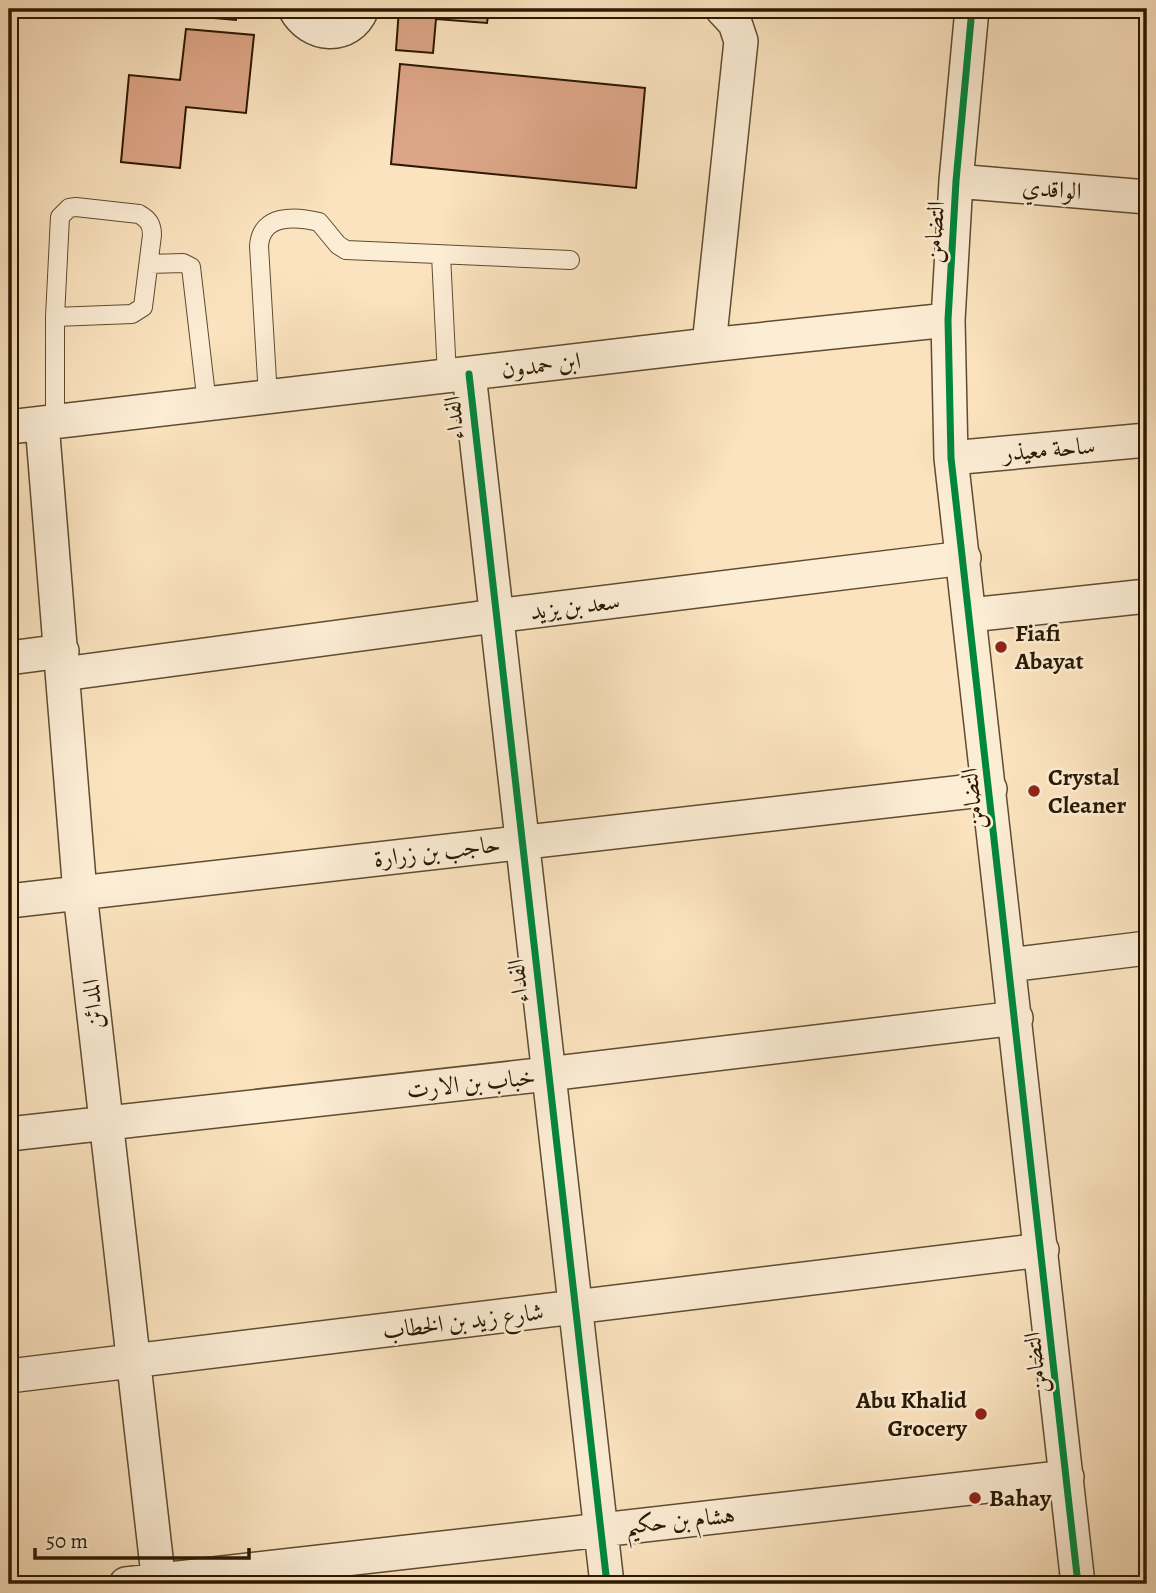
<svg xmlns="http://www.w3.org/2000/svg" width="1156" height="1593" font-family="Alegreya,Amiri,serif">
<style>
.building{fill:#dda587;stroke:#2b1901;stroke-width:2}
.lines{fill:none;stroke-linecap:round;stroke-linejoin:round}
.lane-casing{stroke:#5f4c30;stroke-width:20}
.street-casing{stroke:#5f4c30;stroke-width:36}
.lane{stroke:#fcedd5;stroke-width:18}
.street{stroke:#fcedd5;stroke-width:33}
.cycleway-casing{stroke:#fcedd5;stroke-width:11}
.cycleway{stroke:#00873e;stroke-width:7}
.poi-dot{fill:#8f2418;stroke:#fcedd5;stroke-width:2.5}
.labels{text-anchor:middle;dominant-baseline:central;stroke-width:5;stroke-linejoin:round;paint-order:stroke}
.street-label{font-size:24px;fill:#2b1901;stroke:#fcedd5}
.poi-label{font-size:24px;font-weight:bold;fill:#2b1901;stroke:#fcedd5;text-anchor:start}
</style>
<rect width="100%" height="100%" fill="#fbe3bf"/>
<filter id="stains"><feTurbulence type="fractalNoise" baseFrequency=".00286" numOctaves="4"/><feColorMatrix values="0 0 0 0 .2 0 0 0 0 .09 0 0 0 0 .02 0 0 0 .5 -.17"/></filter>
<radialGradient id="worn" r=".72"><stop offset=".6" stop-color="#630" stop-opacity="0"/><stop offset="1" stop-color="#630" stop-opacity=".3"/></radialGradient>
<path class="building" d="M 108,9 L 237,9 L 236,20 Z
M 399,9 L 489,9 L 487,23 L 436,19 L 433,53 L 396,50 Z
M 186,29 L 254,35 L 246,113 L 186,107 L 180,168 L 121,162 L 129,75 L 180,80 Z
M 400,64 L 645,88 L 636,188 L 391,164 Z"/>
<g class="lines">
<g class="lane-casing">
<path id="lane" d="M 441,255 L 447,376
M 149,264 L 183,263 L 191,267 L 207,404
M 55,317 L 132,314 L 143,307 L 152,235 C 152,224 148,219 139,214 L 76,207 L 69,208 L 60,217 L 55,317 L 55,421
M 268,397 L 259,246 C 261,214 295,216 319,222 L 338,245 L 346,250 L 570,260"/>
</g>
<g class="street-casing">
<path id="street" d="M 295,9 C 310,37 349,41 362,9
M 972,9 L 956,181 L 948,320 L 951,458 L 1078,1584
M 956,181 L 1147,197
M 709,345 L 741,41 L 735,23 L 722,9
M 469,374 L 607,1584
M 42,423 L 80,893 L 159,1584
M 9,427 L 709,345 L 948,320
M 951,458 L 1147,440
M 970,615 L 1147,596
M 9,658 L 62,651
M 63,674 L 495,616 L 964,558
M 9,901 L 990,789
M 1009,965 L 1147,948
M 9,1134 L 548,1074 L 1016,1018
M 9,1376 L 1042,1250
M 126,1584 L 1067,1477"/>
</g>
<use href="#lane" class="lane"/>
<use href="#street" class="street"/>
<g class="cycleway-casing">
<path id="cycleway" d="M 972,9 L 956,181 L 948,320 L 951,458 L 1078,1584
M 469,374 L 607,1584"/>
</g>
<use href="#cycleway" class="cycleway"/>
</g>
<g class="poi-dot">
<circle cx="1001" cy="647" r="7"/>
<circle cx="1034" cy="791" r="7"/>
<circle cx="981" cy="1414" r="7"/>
<circle cx="975" cy="1498" r="7"/>
</g>
<g class="labels">
<g class="street-label">
<text transform="translate(1052 189) rotate(5)">الواقدي</text>
<text transform="translate(934 232) rotate(-86)">التضامن</text>
<text transform="translate(541 365) rotate(-7)">ابن حمدون</text>
<text transform="translate(454 418) rotate(-96)">الفداء</text>
<text transform="translate(1049 449) rotate(-5)">ساحة معيذر</text>
<text transform="translate(575 606) rotate(-7)">سعد بن يزيد</text>
<text transform="translate(972 799) rotate(-96)">التضامن</text>
<text transform="translate(437 851) rotate(-7)">حاجب بن زرارة</text>
<text transform="translate(518 981) rotate(-97)">الفداء</text>
<text transform="translate(93 1004) rotate(-96)">المدائن</text>
<text transform="translate(471 1083) rotate(-6)">خباب بن الارت</text>
<text transform="translate(463 1321) rotate(-7)">شارع زيد بن الخطاب</text>
<text transform="translate(1035 1363) rotate(-96)">التضامن</text>
<text transform="translate(680 1520) rotate(-6)">هشام بن حكيم</text>
</g>
<g class="poi-label">
<text x="1015" y="633">Fiafi<tspan x="1015" dy="28">Abayat</tspan></text>
<text x="1048" y="777">Crystal<tspan x="1048" dy="28">Cleaner</tspan></text>
<text x="967" y="1400" text-anchor="end">Abu Khalid<tspan x="967" dy="28">Grocery</tspan></text>
<text x="989" y="1498">Bahay</text>
</g>
</g>
<rect width="1156" height="1593" fill="none" stroke="#fbe3bf" stroke-width="35"/>
<rect x="10" y="10" width="1135" height="1572" fill="none" stroke="#2b1901" stroke-width="3.5"/>
<rect x="18" y="18" width="1121" height="1558" fill="none" stroke="#2b1901" stroke-width="2"/>
<path d="M35 1548v10h214v-10" fill="none" stroke="#2b1901" stroke-width="3.5"/>
<text x="46" y="1548" font-size="21" fill="#2b1901" stroke="#fcedd5" stroke-width="5" paint-order="stroke">50 m</text>
<rect width="100%" height="100%" filter="url(#stains)"/>
<rect width="100%" height="100%" fill="url(#worn)"/>
</svg>
